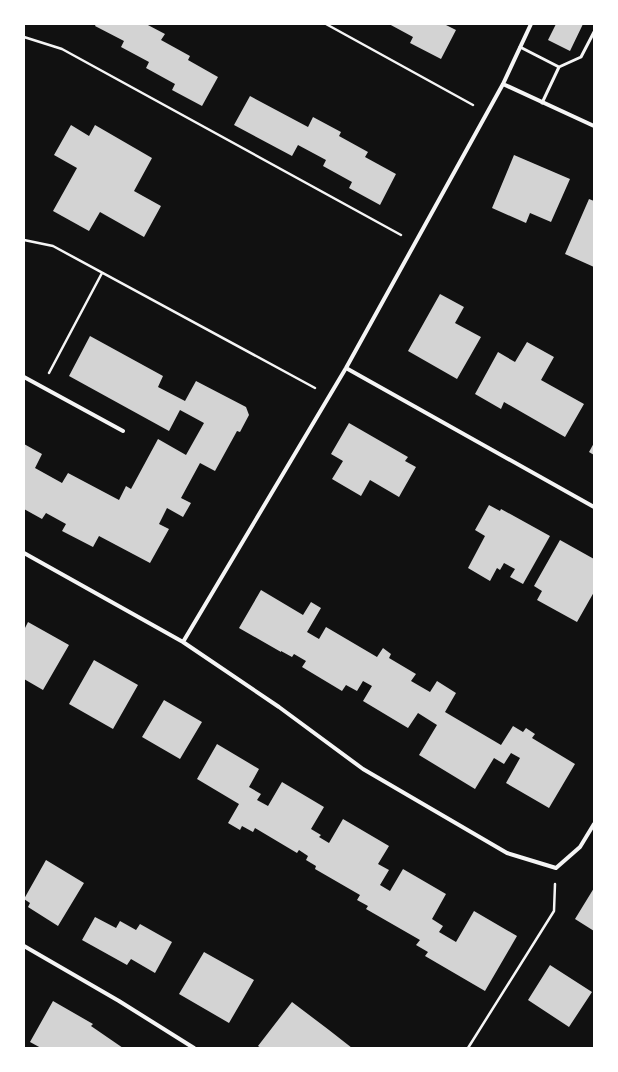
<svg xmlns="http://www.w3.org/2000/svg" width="618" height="1072" font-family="'Source Serif 4',serif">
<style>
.building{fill:#d3d3d3}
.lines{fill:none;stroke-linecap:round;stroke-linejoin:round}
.path{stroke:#f5f5f5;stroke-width:2.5}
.service{stroke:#f5f5f5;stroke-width:3}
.minor{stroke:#f5f5f5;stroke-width:4}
</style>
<rect width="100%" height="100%" fill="#111"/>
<path class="building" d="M 96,24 L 146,24 L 165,34 L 161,40 L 190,56 L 188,60 L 218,77 L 202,106 L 172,90 L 175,84 L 146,68 L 149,62 L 121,47 L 124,41 L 95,26 Z
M 389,24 L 444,24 L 456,30 L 441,59 L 410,43 L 413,37 Z
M 556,24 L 583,24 L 570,51 L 548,40 Z
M 250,96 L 308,127 L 313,117 L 341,132 L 339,136 L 368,152 L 365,157 L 396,174 L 380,205 L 349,188 L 352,182 L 323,166 L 326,160 L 298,145 L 292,156 L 234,125 Z
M 71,125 L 89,136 L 95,125 L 152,158 L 134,191 L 161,206 L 144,237 L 100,212 L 89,231 L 53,211 L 77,168 L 54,155 Z
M 514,155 L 570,179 L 551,222 L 530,213 L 526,223 L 492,208 Z
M 589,199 L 594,201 L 594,267 L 565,254 Z
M 440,294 L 464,307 L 455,323 L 481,337 L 457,379 L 408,351 Z
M 90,336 L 163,376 L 158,387 L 185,401 L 196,381 L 246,407 L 249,415 L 240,432 L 237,431 L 215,471 L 200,463 L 181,498 L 191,503 L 183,517 L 167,508 L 159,524 L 169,529 L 150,563 L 99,536 L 93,547 L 62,531 L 66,524 L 46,513 L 42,519 L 24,509 L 24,444 L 42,454 L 35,468 L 62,483 L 68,473 L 119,500 L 126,486 L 131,489 L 158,439 L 186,455 L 204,423 L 180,410 L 169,431 L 69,376 Z
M 527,342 L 554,357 L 541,380 L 584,404 L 565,437 L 504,402 L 501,409 L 475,394 L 498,352 L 515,362 Z
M 349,423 L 408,457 L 405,461 L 416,467 L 399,497 L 370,480 L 361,496 L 332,479 L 343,461 L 331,454 Z
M 594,443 L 594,455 L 589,452 Z
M 489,505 L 500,511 L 501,509 L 550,536 L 523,584 L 510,577 L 515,569 L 504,563 L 500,570 L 497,568 L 490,581 L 468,568 L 485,536 L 475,530 Z
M 560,540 L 594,559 L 594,592 L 577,622 L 537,600 L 542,591 L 534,586 Z
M 261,590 L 303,615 L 311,602 L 321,608 L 307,632 L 319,639 L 326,627 L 377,657 L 383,648 L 391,654 L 389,658 L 416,674 L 411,681 L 430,692 L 437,681 L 456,693 L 445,712 L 501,745 L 513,726 L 523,732 L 526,728 L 535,734 L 532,738 L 575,764 L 549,808 L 506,783 L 520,758 L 511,753 L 504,764 L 494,758 L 475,789 L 419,755 L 437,725 L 418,713 L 408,728 L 363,701 L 372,686 L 363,681 L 357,691 L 346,685 L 342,691 L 302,667 L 306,661 L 294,654 L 292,657 L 281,651 L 281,652 L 239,628 Z
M 28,622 L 69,645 L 43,690 L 24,679 L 24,630 Z
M 94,660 L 138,685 L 113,729 L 69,704 Z
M 164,700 L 202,722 L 180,759 L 142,737 Z
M 217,744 L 259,769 L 249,787 L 261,794 L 257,800 L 268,806 L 282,782 L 324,807 L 311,829 L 321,835 L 319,837 L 329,843 L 343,819 L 389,846 L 378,864 L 389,870 L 380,885 L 390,891 L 403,869 L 446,894 L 432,919 L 443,926 L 439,932 L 456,942 L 474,911 L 517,936 L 485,991 L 425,956 L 428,952 L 416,945 L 420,940 L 366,909 L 368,906 L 357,900 L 360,895 L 315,869 L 316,866 L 306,860 L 308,856 L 299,850 L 297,853 L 255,828 L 253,832 L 242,826 L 240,830 L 228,823 L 239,804 L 197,779 Z
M 46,860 L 84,883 L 58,926 L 28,907 L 30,903 L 24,899 Z
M 594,888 L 594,931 L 575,919 Z
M 95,917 L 116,928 L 120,921 L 136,930 L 140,924 L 172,942 L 155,973 L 131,959 L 127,965 L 82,940 Z
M 204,952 L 254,980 L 229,1023 L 179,994 Z
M 550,965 L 592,992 L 569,1027 L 528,1000 Z
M 53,1001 L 93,1024 L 91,1026 L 123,1048 L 41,1048 L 30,1042 Z
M 292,1002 L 329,1030 L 352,1048 L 261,1048 L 258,1046 Z"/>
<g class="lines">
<path class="path" d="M 326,24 L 473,105
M 24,37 L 62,49 L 401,235
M 24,240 L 53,246 L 315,388
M 49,373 L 102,273
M 468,1048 L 554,911 L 555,884"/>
<path class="service" d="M 520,47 L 559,67
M 542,103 L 559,67 L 581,57 L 594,32"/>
<path class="minor" d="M 503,84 L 594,126
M 346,368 L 594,507
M 24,377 L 123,431
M 24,553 L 183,642 L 346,368 L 503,84 L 531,24
M 183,642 L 279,707 L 363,769 L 507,853 L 556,868 L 580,847 L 594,824
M 24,946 L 119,1001 L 194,1048"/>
</g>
<rect width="618" height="1072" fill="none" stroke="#ffffff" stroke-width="50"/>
</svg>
